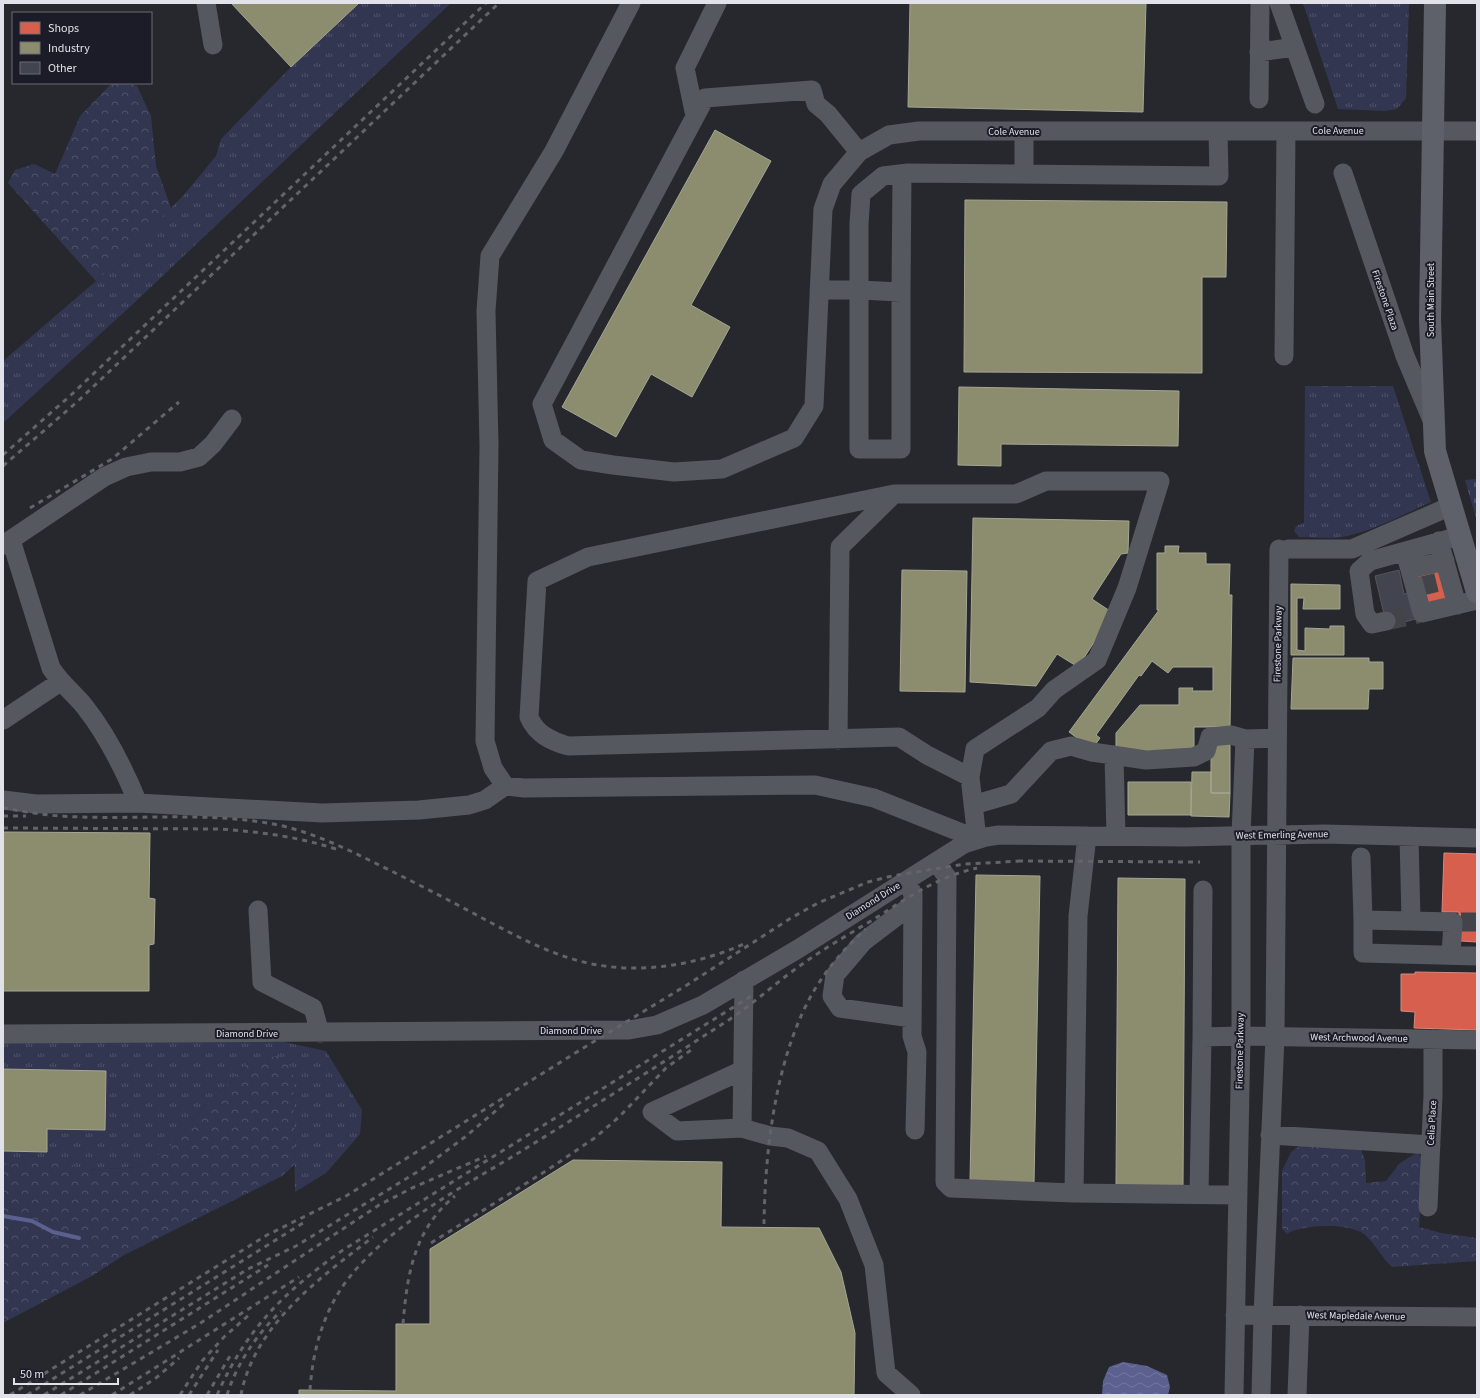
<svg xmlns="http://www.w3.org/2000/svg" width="1480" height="1398" font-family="'Source Sans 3',sans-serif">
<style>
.grass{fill:url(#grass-tufts)}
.forest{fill:url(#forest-crowns)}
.cemetery{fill:url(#cemetery-stones)}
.water{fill:url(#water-waves)}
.shops{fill:#d6604d;stroke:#d9877c}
.industry{fill:#8c8c6e;stroke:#a5a693}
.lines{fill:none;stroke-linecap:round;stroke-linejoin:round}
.stream{stroke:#5b608f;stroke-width:4}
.building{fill:#424450;stroke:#54555b}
.minor-tunnel{stroke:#43444a;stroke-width:19;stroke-dasharray:19 10;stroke-linecap:butt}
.minor{stroke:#56585f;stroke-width:19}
.major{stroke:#5e606a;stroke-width:22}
.rail{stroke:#62646a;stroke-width:3;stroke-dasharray:5 5;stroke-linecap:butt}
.labels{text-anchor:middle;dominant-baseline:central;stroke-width:4;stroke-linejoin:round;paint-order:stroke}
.street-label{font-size:10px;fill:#e0e1e9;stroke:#1b1c27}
</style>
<defs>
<pattern id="grass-tufts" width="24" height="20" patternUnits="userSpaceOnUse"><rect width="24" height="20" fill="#333651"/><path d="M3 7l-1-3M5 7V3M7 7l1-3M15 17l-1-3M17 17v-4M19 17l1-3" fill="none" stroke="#50536a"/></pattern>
<pattern id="forest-crowns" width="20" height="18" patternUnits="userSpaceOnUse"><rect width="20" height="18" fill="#333651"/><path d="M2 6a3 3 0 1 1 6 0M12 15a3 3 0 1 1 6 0" fill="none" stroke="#50536a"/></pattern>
<pattern id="cemetery-stones" width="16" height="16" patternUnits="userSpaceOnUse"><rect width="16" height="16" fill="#333651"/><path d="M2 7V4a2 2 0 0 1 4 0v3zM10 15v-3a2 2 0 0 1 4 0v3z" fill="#50536a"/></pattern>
<pattern id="water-waves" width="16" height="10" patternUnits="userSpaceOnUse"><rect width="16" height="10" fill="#5b608f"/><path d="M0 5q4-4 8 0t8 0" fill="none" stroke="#72769f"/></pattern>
</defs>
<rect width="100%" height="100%" fill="#27282e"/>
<path class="grass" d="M 359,3 L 451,3 L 133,304 L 3,423 L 3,361 L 96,281 L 183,196 L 216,156 L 221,139 L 291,67 Z
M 1303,3 L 1409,3 L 1406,98 L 1397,109 L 1385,111 L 1338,109 Z
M 1305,386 L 1393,386 L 1431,502 C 1402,515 1364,536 1333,538 C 1322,538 1310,537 1299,537 L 1294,531 L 1296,526 L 1304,523 Z
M 3,1041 L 284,1042 L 326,1051 L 362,1110 L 360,1134 L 326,1173 L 295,1192 L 293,1068 L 248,1062 L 231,1082 L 201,1110 L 170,1147 L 142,1167 L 85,1170 L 3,1165 L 3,1151 L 47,1152 L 47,1129 L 105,1130 L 106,1071 L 3,1069 Z"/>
<path class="forest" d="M 112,83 L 129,83 L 137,86 L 151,116 L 156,166 L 171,208 L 96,281 L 8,183 L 15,170 L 34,164 L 55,174 L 80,116 Z
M 277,1056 L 293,1068 L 295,1164 L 282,1176 L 124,1255 L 92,1276 L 3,1323 L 3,1165 L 60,1161 L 85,1170 L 142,1167 L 170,1147 L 201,1110 L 231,1082 L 248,1062 Z
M 1305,1142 L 1359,1144 L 1365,1160 L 1366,1183 L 1386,1181 L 1400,1163 L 1418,1152 L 1423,1163 L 1419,1227 L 1441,1233 L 1477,1238 L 1477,1261 L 1392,1267 C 1381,1257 1375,1243 1364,1234 C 1349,1223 1302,1224 1287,1234 L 1282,1228 L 1282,1171 L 1291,1152 Z"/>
<path class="cemetery" d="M 1477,479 L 1477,521 L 1465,480 Z"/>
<path class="water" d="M 1123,1362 L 1147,1366 L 1167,1375 L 1170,1387 L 1168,1395 L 1102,1395 L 1103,1381 L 1109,1367 Z"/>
<path class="shops" d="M 1439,568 L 1447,599 L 1423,606 L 1415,575 Z
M 1444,853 L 1477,854 L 1477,942 L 1461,941 L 1461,915 L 1459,915 L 1459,912 L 1442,912 Z
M 1415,972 L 1477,973 L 1477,1030 L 1414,1028 L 1415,1012 L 1401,1011 L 1401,974 L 1415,974 Z"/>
<path class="industry" d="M 231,3 L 359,3 L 291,67 Z
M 910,3 L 1146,3 L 1143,112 L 908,107 Z
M 715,130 L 771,161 L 691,305 L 730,327 L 692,397 L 651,374 L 616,437 L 562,407 Z
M 965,200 L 1227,202 L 1226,277 L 1202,277 L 1202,373 L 964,372 Z
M 959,387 L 1179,391 L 1178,446 L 1001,444 L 1001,466 L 958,465 Z
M 973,518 L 1129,521 L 1128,553 L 1121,554 L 1092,599 L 1113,613 L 1078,667 L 1057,654 L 1036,686 L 970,682 Z
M 1165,546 L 1179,546 L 1178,553 L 1206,553 L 1206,564 L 1230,564 L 1229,595 L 1232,595 L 1230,727 L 1194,727 L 1194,751 L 1116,750 L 1116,733 L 1140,705 L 1179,705 L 1179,688 L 1193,688 L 1192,691 L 1213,691 L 1213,667 L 1173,667 L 1168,673 L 1152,661 L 1141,676 L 1139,675 L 1096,735 L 1100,738 L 1092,749 L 1069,732 L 1159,610 L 1157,610 L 1157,553 L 1165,553 Z
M 902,570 L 967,571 L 965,692 L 900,691 Z
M 1291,584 L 1340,585 L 1340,609 L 1303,609 L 1304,598 L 1297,598 L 1297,650 L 1305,651 L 1305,628 L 1330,629 L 1330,626 L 1344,626 L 1344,655 L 1291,655 Z
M 1293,658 L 1369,658 L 1369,662 L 1383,662 L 1383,689 L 1369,689 L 1368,709 L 1291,709 Z
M 1211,741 L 1230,742 L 1230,793 L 1211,793 Z
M 1192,772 L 1211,772 L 1211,793 L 1230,793 L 1229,817 L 1191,816 Z
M 1128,782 L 1191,782 L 1191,815 L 1128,815 Z
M 3,832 L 150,833 L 149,898 L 155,899 L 154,944 L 149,945 L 149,991 L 3,991 Z
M 976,875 L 1040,876 L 1034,1183 L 970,1181 Z
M 1118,878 L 1185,879 L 1183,1186 L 1116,1186 Z
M 3,1069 L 106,1071 L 105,1130 L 47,1129 L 47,1152 L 3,1151 Z
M 573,1160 L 722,1162 L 721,1227 L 819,1228 L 841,1272 L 855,1333 L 854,1395 L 299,1395 L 299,1390 L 396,1391 L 396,1324 L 430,1324 L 430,1249 Z"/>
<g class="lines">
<path class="stream" d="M 3,1216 L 32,1221 L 53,1232 L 79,1238"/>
</g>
<path class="building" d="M 1399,570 L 1404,594 L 1412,592 L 1419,618 L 1387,627 L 1375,576 Z"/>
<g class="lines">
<path class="minor-tunnel" d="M 1418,587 L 1443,581
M 1386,621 L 1418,614
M 1461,922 L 1477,922"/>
<path class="minor" d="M 206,3 L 213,45
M 631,3 L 554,151 L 490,256 L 486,311 L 489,446 L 485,741 L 493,768 L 505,786 L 524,788 L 815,785 L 874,798 L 977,839 L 970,777
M 1279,3 L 1315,104
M 1259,52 L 1295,47
M 1259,99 L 1260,3
M 695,116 L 685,68 L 717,3
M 1024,132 L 1024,174
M 859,152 L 828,114 L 816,104 L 812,90 L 705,98 L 542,404 L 553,440 L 581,460 L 613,465 L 674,472 L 722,469 L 794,438 L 814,406 L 823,209 L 832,184 L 859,152 L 889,135 L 919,131 L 1477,131
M 1343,173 L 1405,356 L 1432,420
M 819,290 L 859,290 L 859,224 L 861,194 L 883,176 L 908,173 L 1219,176 L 1218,131
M 901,292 L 901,449 L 859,449 L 859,290 L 901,292 L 902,174
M 1284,356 L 1286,131
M 1046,481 L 1160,481 L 1127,588 L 1097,660 L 1054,690 L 1038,708 L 975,749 L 970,777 L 927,755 L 899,737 L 568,746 C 551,741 536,734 529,717 L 537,581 L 588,557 L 894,494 L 1016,494 Z
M 11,540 L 51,668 C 62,685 73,692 85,707 C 108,736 124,769 138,803
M 1439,541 L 1457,605
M 3,545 L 104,477 L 126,467 L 151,462 L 180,462 L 199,457 L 213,444 L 232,419
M 1288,549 L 1352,549 L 1451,506
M 1405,552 L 1422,613 L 1477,600
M 1410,569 L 1445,561
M 1386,621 L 1372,624 L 1365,614 L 1359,571 L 1370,561 L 1460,536
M 3,720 L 60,682
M 838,740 L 840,547 L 894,494
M 1114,755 L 1116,836
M 3,800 L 36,804 L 138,803 L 322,813 L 419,810 L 469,805 L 485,800 L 505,786
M 973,805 L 1011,794 L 1051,751 L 1071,746 L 1092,752 L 1146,760 L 1194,757 L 1206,751 L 1210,737 L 1231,735 L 1245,739
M 1087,836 L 1078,916 L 1074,1193 L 1237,1195
M 1409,836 L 1411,921 L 1363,920 L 1363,953 L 1477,956
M 1361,857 L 1363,920
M 936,862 L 947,877 L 945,1182 L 951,1188 L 1074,1193
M 906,881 L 913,894 L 912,1036 L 917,1052 L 915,1130
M 258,910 L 262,982 L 313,1008 L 320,1033
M 1411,921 L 1453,922 L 1451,955
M 744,980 L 742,1128 L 770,1136 L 788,1138 L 818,1151 L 848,1199 L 874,1265 L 886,1373 L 911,1395
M 912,1018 L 840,1008 L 832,996 L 835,975 L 863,942 L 913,904
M 3,1034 L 629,1030 L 657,1025 L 703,1005 L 798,949 L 964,844 L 986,837 L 999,835 L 1184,837 L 1324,834 L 1477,838
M 1202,1037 L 1203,890
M 742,1128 L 677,1131 L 652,1112 L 743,1070
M 1270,1135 L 1431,1145
M 1199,1194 L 1202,1037 L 1241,1036 L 1477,1040
M 1428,1207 L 1433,1095 L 1433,1039
M 1235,1315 L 1477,1317
M 1234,1395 L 1241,1036 L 1241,835 L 1245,739 L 1277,738
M 1261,1395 L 1263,1315 L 1275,1037 L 1279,549
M 1297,1395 L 1300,1315"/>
<path class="major" d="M 1435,3 L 1430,320 L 1435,451 L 1477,592"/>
<path class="rail" d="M 3,455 L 71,395 L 486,3
M 3,466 L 77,402 L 499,3
M 30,508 L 112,459 L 179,402
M 3,808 C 22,811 42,815 61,816 C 135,821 210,810 283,826 C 315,834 343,847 373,862 C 410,880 447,899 484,919 C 518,937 553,956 592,964 C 643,974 696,965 744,944
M 3,816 L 26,816
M 3,828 L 221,829 C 261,832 300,837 339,850
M 1018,861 L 1200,862
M 764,1224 C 765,1149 776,1054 815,989 C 829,966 846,947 866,929
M 431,1243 L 549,1169 L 596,1137 L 620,1116 L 666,1068 L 691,1050
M 403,1324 C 407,1275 414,1229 455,1196
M 310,1390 C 313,1344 327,1300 359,1266 C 403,1218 464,1186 520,1152 C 588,1110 656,1067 724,1023 C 751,1006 774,984 801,965 C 826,947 853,932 879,916 C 910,896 940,876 977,868
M 10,1395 L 267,1235 L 346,1196 L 580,1050 L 687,985 L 791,918 L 818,903 L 868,882 L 892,876 L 965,864 L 1022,861
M 27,1395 L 303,1223
M 44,1395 L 248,1269 L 296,1246 L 422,1169 L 465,1137 L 506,1102
M 61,1395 L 268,1265
M 80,1395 L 199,1324 L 379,1205 L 412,1188 L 486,1156
M 112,1395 L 299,1277
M 130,1395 L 156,1378 L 179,1358
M 180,1395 L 202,1361 L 224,1337 L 250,1314
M 189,1395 L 218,1350
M 207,1395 L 230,1356
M 217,1395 C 247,1328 284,1292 343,1250 L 753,995
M 227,1395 C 237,1363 257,1334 281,1311
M 241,1395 C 254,1325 321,1277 373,1237"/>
</g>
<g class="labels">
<g class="street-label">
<text x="1338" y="131">Cole Avenue</text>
<text x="1014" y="132">Cole Avenue</text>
<text transform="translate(1385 300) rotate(71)">Firestone Plaza</text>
<text transform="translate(1431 300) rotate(-90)">South Main Street</text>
<text transform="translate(1278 644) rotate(-89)">Firestone Parkway</text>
<text transform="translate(1282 835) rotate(-1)">West Emerling Avenue</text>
<text transform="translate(873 901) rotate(-32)">Diamond Drive</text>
<text x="571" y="1031">Diamond Drive</text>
<text x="247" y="1034">Diamond Drive</text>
<text transform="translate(1359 1038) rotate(1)">West Archwood Avenue</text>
<text transform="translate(1240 1051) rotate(-89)">Firestone Parkway</text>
<text transform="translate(1432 1123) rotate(-87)">Celia Place</text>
<text transform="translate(1356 1316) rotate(1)">West Mapledale Avenue</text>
</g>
</g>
<rect width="1480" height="1398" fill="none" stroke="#e0e1e9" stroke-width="8"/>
<rect x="12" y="12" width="140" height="72" fill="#1b1c27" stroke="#6a6b75"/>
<rect x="20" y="22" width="20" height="12" fill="#d6604d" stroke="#6a6b75"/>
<text x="48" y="32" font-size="12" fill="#e0e1e9">Shops</text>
<rect x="20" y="42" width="20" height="12" fill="#8c8c6e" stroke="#6a6b75"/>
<text x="48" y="52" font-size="12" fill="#e0e1e9">Industry</text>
<rect x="20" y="62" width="20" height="12" fill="#424450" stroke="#6a6b75"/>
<text x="48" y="72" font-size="12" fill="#e0e1e9">Other</text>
<path d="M14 1378v6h104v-6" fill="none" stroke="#e0e1e9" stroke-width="2"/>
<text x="20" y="1378" font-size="12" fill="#e0e1e9" stroke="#1b1c27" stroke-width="3" paint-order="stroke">50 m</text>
</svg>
